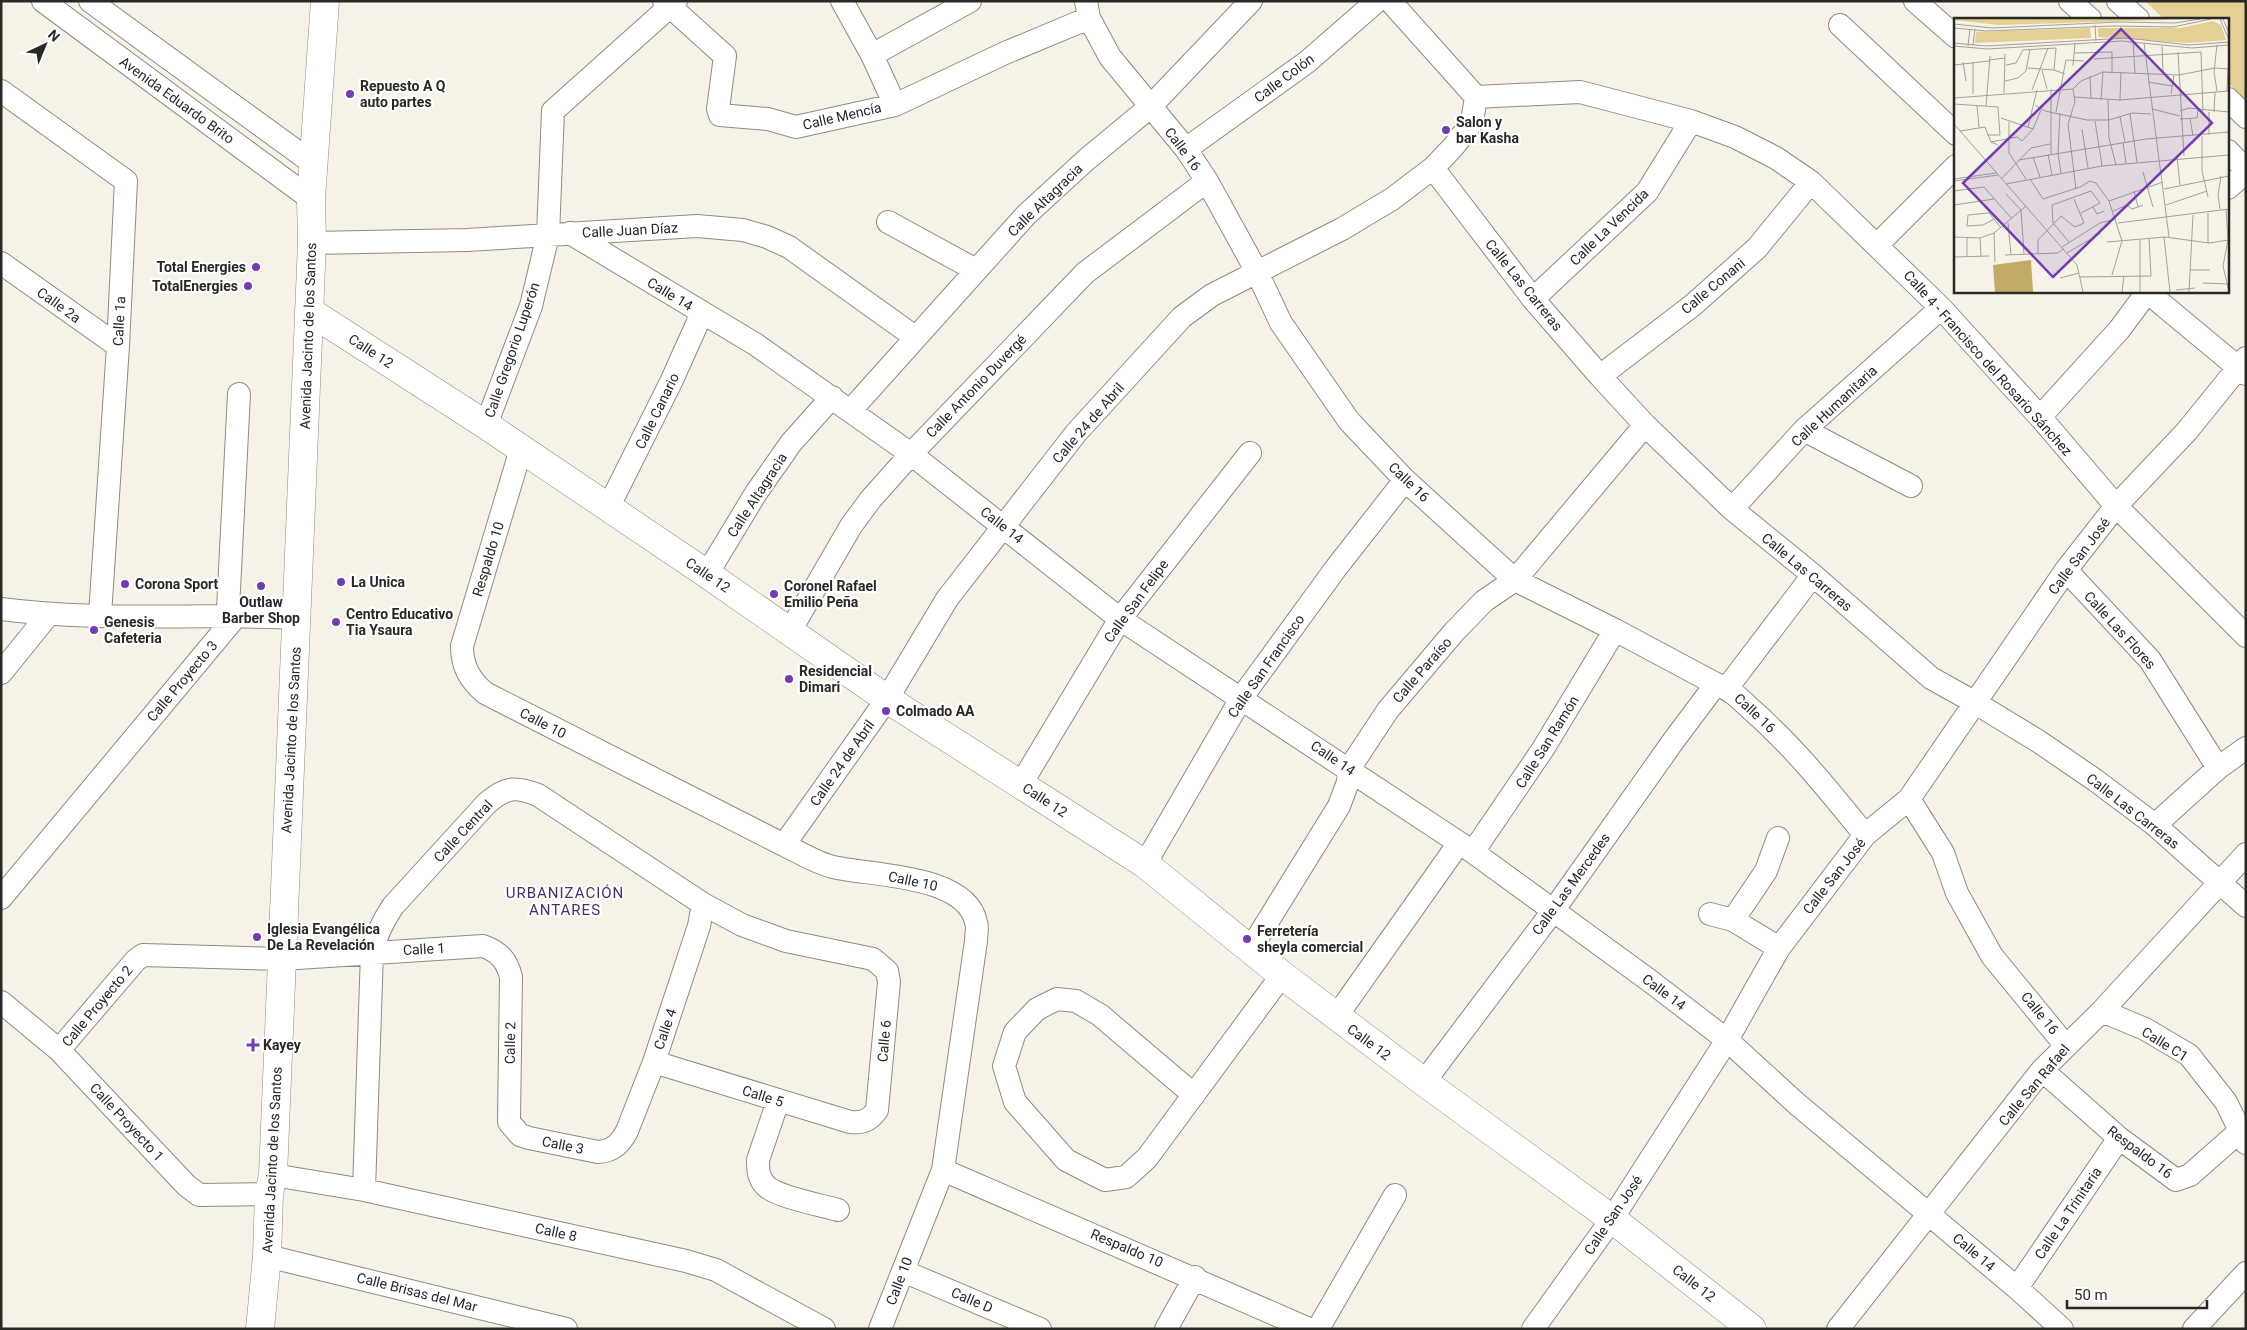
<svg xmlns="http://www.w3.org/2000/svg" width="2247" height="1330" font-family="Roboto,sans-serif">
<style>
.green{fill:#e4d094}
.lines{fill:none;stroke-linecap:round;stroke-linejoin:round}
.minor-casing{stroke:#8f8b81;stroke-width:24}
.major-casing{stroke:#8f8b81;stroke-width:29}
.minor{stroke:#fff;stroke-width:22}
.major{stroke:#fff;stroke-width:28}
.poi-dot{fill:#733cb3;stroke:#fff;stroke-width:2}
.labels{text-anchor:middle;dominant-baseline:central;stroke-width:4.5;stroke-linejoin:round;paint-order:stroke}
.street-label{font-size:14px;fill:#2a2824;stroke:#fff}
.poi-label{font-size:14px;font-weight:bold;fill:#2a2824;stroke:#fff;text-anchor:start}
.neighbourhood-label{font-size:15px;letter-spacing:1px;fill:#472f69;stroke:#fff}
.inset-road{fill:none;stroke:#a4a199;stroke-width:1}
.view{fill:#733cb3;fill-opacity:0.15;stroke:#733cb3;stroke-width:2.5}
.inset-edge{fill:none;stroke:#2a2824;stroke-width:2.5}
</style>
<rect width="100%" height="100%" fill="#f6f2e7"/>
<path class="green" d="M 2145,1 L 2246,1 L 2246,103 L 2228,82 L 2228,19 L 2164,19 Z"/>
<g class="lines">
<g class="minor-casing">
<path id="minor" d="M 43,1 L 311,199
M 90,1 L 314,164
M 664,1 L 725,56 L 718,109 L 720,115 L 768,119 L 796,127 L 895,105 L 1005,53 L 1089,18
M 842,1 L 872,55 L 895,105
M 1086,1 L 1089,18 L 1110,57 L 1186,149 L 1207,181 L 1257,272 L 1281,323 L 1349,421 L 1405,480 L 1515,580 L 1615,630 L 1716,684 C 1731,689 1742,701 1753,711 C 1795,748 1830,792 1865,835
M 1390,1 L 1476,97 L 1580,92 L 1691,121 L 1735,137 L 1776,158 L 1811,182 L 1941,308 L 2040,417 L 2116,506 L 2246,636
M 1915,1 L 1956,37
M 2070,1 L 2090,19
M 2118,1 L 2138,19
M 1840,25 L 1956,134
M 872,55 L 970,1
M 1,91 L 126,181 L 118,346 L 100,615
M 2228,99 L 2246,117
M 1186,149 L 1307,62 L 1377,1
M 2228,151 L 2246,170
M 1433,168 L 1533,299 L 1600,376 L 1645,425 L 1732,509 L 1813,575 L 1931,678 L 1974,702 L 2038,741 L 2095,780 L 2155,825 L 2246,906
M 2228,188 L 2246,172
M 888,222 L 976,270
M 570,233 L 755,344 L 911,454 L 1120,619 L 1473,852 L 1650,981 L 1727,1040 L 1797,1104 L 2017,1288 L 2062,1329
M 312,243 L 467,240 L 697,226 L 743,230 L 767,237 L 789,247 L 915,337
M 1877,245 L 1956,166
M 1,263 L 118,346
M 2146,291 L 2246,374
M 1533,299 L 1647,192 L 1691,121
M 1600,376 L 1693,305 L 1757,248 L 1811,182
M 851,410 L 1026,215 L 1086,160 L 1150,107 L 1251,1
M 2040,417 L 2119,330 L 2148,291
M 486,425 L 531,306 L 548,235 L 553,111 L 676,1
M 1804,430 L 1911,486
M 521,449 L 462,646 C 462,667 470,680 485,693 L 784,845 C 799,852 816,863 833,867 C 871,876 966,874 976,922 C 978,927 976,935 976,941 L 943,1170 L 880,1329
M 608,508 L 671,382 L 702,313
M 1732,509 L 1804,430 L 1941,308
M 2066,570 L 2150,660 L 2218,768
M 707,574 L 756,493 L 791,443 L 832,397
M 1,609 C 99,622 198,613 297,618
M 790,631 L 851,526 L 870,500 L 911,454 L 1085,273 L 1207,181
M 1,673 L 48,615
M 1727,688 L 1813,575
M 1021,784 L 1120,619 L 1250,453
M 1909,799 L 1943,853 L 1957,893 L 1992,956 L 2061,1040 L 2063,1049
M 2155,825 L 2218,768 L 2246,748
M 784,845 L 887,699 L 947,599 L 1076,433 L 1182,317 L 1212,295 L 1342,229 L 1392,199 L 1433,168 L 1454,146 L 1472,122 L 1476,97
M 1473,852 L 1543,749 L 1615,630
M 1145,864 L 1242,697 L 1336,568 L 1405,480
M 1,898 L 237,615 L 228,609 L 239,394
M 1710,914 L 1733,920 L 1779,948
M 1733,920 L 1766,871 L 1778,838
M 1250,950 L 1339,806 L 1348,782 L 1349,769 L 1388,710 L 1454,632 L 1484,601 L 1515,580 L 1645,425
M 1,1002 L 59,1050 L 186,1185 L 199,1195 L 269,1194
M 2102,1011 L 2145,1029 L 2189,1055 L 2226,1102 L 2246,1143
M 1336,1017 L 1459,843
M 59,1050 L 136,960 L 143,955 L 282,959 L 483,946 C 500,952 507,961 511,977 L 509,1122 L 520,1135 L 529,1138 L 598,1152 C 613,1151 620,1144 627,1131 L 654,1062 L 699,926 L 703,904
M 2042,1070 L 2119,1138 L 2176,1180 L 2190,1175 L 2240,1131
M 1424,1082 L 1553,911 L 1674,740 L 1716,684
M 1194,1095 L 1100,1015 L 1076,1001 L 1057,999 L 1037,1009 L 1015,1032 L 1004,1066 L 1015,1102 L 1066,1160 L 1105,1180 L 1126,1177 L 1147,1158 L 1282,975
M 778,1101 L 758,1160 C 758,1170 758,1178 766,1186 C 777,1197 821,1205 838,1210
M 943,1170 L 1309,1329
M 273,1175 L 364,1190 L 686,1261 L 716,1270 L 824,1329
M 364,1190 L 372,952 C 376,935 383,921 393,906 L 487,803 C 506,787 515,786 538,795 L 703,904 L 742,925 L 786,941 L 873,959 L 887,971 L 889,982 L 877,1110 C 869,1121 863,1123 850,1122 L 654,1062
M 267,1256 L 566,1329
M 903,1271 L 1040,1329
M 2017,1288 L 2119,1138
M 1166,1329 L 1195,1277
M 1318,1329 L 1395,1195
M 1533,1329 L 1612,1219 L 1727,1040 L 1779,948 L 1865,835 L 1909,799 L 2066,570 L 2116,506 L 2187,431 L 2246,358
M 1838,1329 L 2042,1070 L 2102,1011 L 2246,854
M 2194,1329 L 2246,1273"/>
</g>
<g class="major-casing">
<path id="major" d="M 309,311 L 486,425 L 707,574 L 887,699 L 1145,864 L 1282,975 L 1424,1082 L 1612,1219 L 1752,1329
M 260,1329 L 267,1256 L 269,1194 L 273,1175 L 312,243 L 311,199 L 325,1"/>
</g>
<use href="#minor" class="minor"/>
<use href="#major" class="major"/>
</g>
<g class="poi-dot">
<circle cx="350" cy="94" r="5"/>
<circle cx="1446" cy="130" r="5"/>
<circle cx="256" cy="267" r="5"/>
<circle cx="248" cy="286" r="5"/>
<circle cx="341" cy="582" r="5"/>
<circle cx="125" cy="584" r="5"/>
<circle cx="261" cy="586" r="5"/>
<circle cx="774" cy="594" r="5"/>
<circle cx="336" cy="622" r="5"/>
<circle cx="94" cy="630" r="5"/>
<circle cx="789" cy="679" r="5"/>
<circle cx="886" cy="711" r="5"/>
<circle cx="257" cy="937" r="5"/>
<circle cx="1247" cy="939" r="5"/>
<path d="M250.5 1037.5h5v5h5v5h-5v5h-5v-5h-5v-5h5z"/>
</g>
<g class="labels">
<g class="street-label">
<text transform="translate(1284 78) rotate(-37)">Calle Colón</text>
<text transform="translate(177 100) rotate(36)">Avenida Eduardo Brito</text>
<text transform="translate(842 116) rotate(-13)">Calle Mencía</text>
<text transform="translate(1183 149) rotate(53)">Calle 16</text>
<text transform="translate(1045 200) rotate(-44)">Calle Altagracia</text>
<text transform="translate(1609 227) rotate(-44)">Calle La Vencida</text>
<text transform="translate(630 230) rotate(-3)">Calle Juan Díaz</text>
<text transform="translate(1524 285) rotate(51)">Calle Las Carreras</text>
<text transform="translate(1713 286) rotate(-40)">Calle Conani</text>
<text transform="translate(670 294) rotate(31)">Calle 14</text>
<text transform="translate(59 305) rotate(36)">Calle 2a</text>
<text transform="translate(119 321) rotate(-87)">Calle 1a</text>
<text transform="translate(308 336) rotate(-88)">Avenida Jacinto de los Santos</text>
<text transform="translate(512 350) rotate(-71)">Calle Gregorio Luperón</text>
<text transform="translate(371 351) rotate(33)">Calle 12</text>
<text transform="translate(1988 363) rotate(48)">Calle 4 - Francisco del Rosario Sánchez</text>
<text transform="translate(976 386) rotate(-46)">Calle Antonio Duvergé</text>
<text transform="translate(1834 406) rotate(-43)">Calle Humanitaria</text>
<text transform="translate(657 411) rotate(-64)">Calle Canario</text>
<text transform="translate(1088 423) rotate(-49)">Calle 24 de Abril</text>
<text transform="translate(1409 482) rotate(44)">Calle 16</text>
<text transform="translate(757 495) rotate(-57)">Calle Altagracia</text>
<text transform="translate(1002 525) rotate(38)">Calle 14</text>
<text transform="translate(2079 556) rotate(-53)">Calle San José</text>
<text transform="translate(488 559) rotate(-73)">Respaldo 10</text>
<text transform="translate(1807 572) rotate(40)">Calle Las Carreras</text>
<text transform="translate(708 575) rotate(34)">Calle 12</text>
<text transform="translate(1136 601) rotate(-54)">Calle San Felipe</text>
<text transform="translate(2120 630) rotate(48)">Calle Las Flores</text>
<text transform="translate(1266 666) rotate(-55)">Calle San Francisco</text>
<text transform="translate(1422 670) rotate(-49)">Calle Paraíso</text>
<text transform="translate(182 681) rotate(-50)">Calle Proyecto 3</text>
<text transform="translate(1755 713) rotate(43)">Calle 16</text>
<text transform="translate(543 723) rotate(27)">Calle 10</text>
<text transform="translate(291 740) rotate(-87)">Avenida Jacinto de los Santos</text>
<text transform="translate(1547 742) rotate(-58)">Calle San Ramón</text>
<text transform="translate(1333 758) rotate(34)">Calle 14</text>
<text transform="translate(842 763) rotate(-55)">Calle 24 de Abril</text>
<text transform="translate(1045 800) rotate(33)">Calle 12</text>
<text transform="translate(2133 811) rotate(38)">Calle Las Carreras</text>
<text transform="translate(463 831) rotate(-47)">Calle Central</text>
<text transform="translate(1834 876) rotate(-52)">Calle San José</text>
<text transform="translate(913 881) rotate(12)">Calle 10</text>
<text transform="translate(1571 884) rotate(-54)">Calle Las Mercedes</text>
<text transform="translate(424 949) rotate(-3)">Calle 1</text>
<text transform="translate(1664 992) rotate(37)">Calle 14</text>
<text transform="translate(97 1006) rotate(-50)">Calle Proyecto 2</text>
<text transform="translate(2040 1013) rotate(51)">Calle 16</text>
<text transform="translate(665 1029) rotate(-71)">Calle 4</text>
<text transform="translate(884 1041) rotate(-85)">Calle 6</text>
<text transform="translate(1369 1042) rotate(37)">Calle 12</text>
<text transform="translate(510 1043) rotate(-89)">Calle 2</text>
<text transform="translate(2165 1044) rotate(32)">Calle C1</text>
<text transform="translate(2034 1085) rotate(-50)">Calle San Rafael</text>
<text transform="translate(763 1096) rotate(17)">Calle 5</text>
<text transform="translate(127 1122) rotate(47)">Calle Proyecto 1</text>
<text transform="translate(563 1145) rotate(11)">Calle 3</text>
<text transform="translate(2140 1152) rotate(37)">Respaldo 16</text>
<text transform="translate(272 1160) rotate(-87)">Avenida Jacinto de los Santos</text>
<text transform="translate(2068 1213) rotate(-56)">Calle La Trinitaria</text>
<text transform="translate(1613 1215) rotate(-56)">Calle San José</text>
<text transform="translate(556 1232) rotate(12)">Calle 8</text>
<text transform="translate(1127 1248) rotate(23)">Respaldo 10</text>
<text transform="translate(1974 1252) rotate(40)">Calle 14</text>
<text transform="translate(899 1281) rotate(-69)">Calle 10</text>
<text transform="translate(1694 1283) rotate(38)">Calle 12</text>
<text transform="translate(417 1292) rotate(14)">Calle Brisas del Mar</text>
<text transform="translate(972 1300) rotate(23)">Calle D</text>
</g>
<g class="poi-label">
<text x="360" y="86">Repuesto A Q<tspan x="360" dy="16">auto partes</tspan></text>
<text x="1456" y="122">Salon y<tspan x="1456" dy="16">bar Kasha</tspan></text>
<text x="246" y="267" text-anchor="end">Total Energies</text>
<text x="238" y="286" text-anchor="end">TotalEnergies</text>
<text x="351" y="582">La Unica</text>
<text x="135" y="584">Corona Sport</text>
<text x="784" y="586">Coronel Rafael<tspan x="784" dy="16">Emilio Peña</tspan></text>
<text x="261" y="602" text-anchor="middle">Outlaw<tspan x="261" dy="16">Barber Shop</tspan></text>
<text x="346" y="614">Centro Educativo<tspan x="346" dy="16">Tia Ysaura</tspan></text>
<text x="104" y="622">Genesis<tspan x="104" dy="16">Cafeteria</tspan></text>
<text x="799" y="671">Residencial<tspan x="799" dy="16">Dimari</tspan></text>
<text x="896" y="711">Colmado AA</text>
<text x="267" y="929">Iglesia Evangélica<tspan x="267" dy="16">De La Revelación</tspan></text>
<text x="1257" y="931">Ferretería<tspan x="1257" dy="16">sheyla comercial</tspan></text>
<text x="263" y="1045">Kayey</text>
</g>
<g class="neighbourhood-label">
<text x="565" y="893">URBANIZACIÓN<tspan x="565" dy="17">ANTARES</tspan></text>
</g>
</g>
<g transform="translate(1954 18)">
<rect width="275" height="275" fill="#f6f2e7"/>
<path d="M 238,1 L 45,7 L 0,2 L 0,1 ZM 259,3 L 267,7 L 272,22 L 235,25 L 144,19 L 144,10 L 226,10 ZM 136,10 L 137,20 L 21,25 L 22,14 Z" fill="#e4d094"/>
<path d="M 77,242 L 79,274 L 41,274 L 39,247 Z" fill="#c2ab67"/>
<path class="inset-road" d="M 266,1 L 275,22M 269,1 L 275,15M 0,6 L 38,10 L 164,4 L 221,5 L 246,1M 141,7 L 142,23M 0,10 L 32,13 L 160,8 L 219,9 L 257,1M 179,23 L 181,55M 0,25 L 32,28 L 173,20 L 235,27 L 275,24M 190,25 L 215,219M 19,27 L 21,11M 0,28 L 33,31 L 168,23 L 238,30 L 275,27M 14,28 L 16,11M 208,28 L 209,56M 224,34 L 230,138M 121,35 L 158,34 L 158,54M 140,41 L 247,34 L 249,93M 35,42 L 51,40M 9,44 L 12,63M 0,47 L 35,43M 52,47 L 62,45 L 69,32 L 102,30M 119,48 L 121,25M 74,50 L 100,52 L 111,56M 88,52 L 93,71M 100,52 L 102,30M 136,58 L 137,81M 51,63 L 64,60 L 72,53 L 76,31M 194,64 L 218,68M 119,71 L 121,84 L 114,106 L 122,171M 78,72 L 94,30M 263,73 L 260,54 L 263,27M 273,73 L 274,51M 50,75 L 51,36M 19,76 L 19,44M 217,76 L 220,57M 121,79 L 166,82 L 275,73M 0,80 L 119,71 L 127,63 L 149,54 L 225,57 L 261,50 L 275,51M 147,82 L 149,54M 154,82 L 155,120 L 162,147M 166,82 L 167,54M 0,86 L 44,89 L 46,117 L 33,117M 81,87 L 91,93 L 133,102 L 155,102 L 178,95 L 197,96M 23,88 L 25,109M 32,88 L 36,38M 198,91 L 226,98M 226,93 L 235,90 L 275,94M 102,94 L 112,42 L 130,43M 255,94 L 255,117M 260,94 L 261,74M 106,95 L 104,135 L 107,155M 176,96 L 183,144M 166,99 L 171,124M 47,100 L 79,111M 236,100 L 239,118M 226,101 L 243,100 L 244,92M 141,103 L 148,148M 55,104 L 55,135 L 72,161M 0,106 L 123,247 L 129,274M 74,109 L 83,72M 128,111 L 134,150M 6,113 L 31,109 L 37,124 L 44,127M 248,118 L 248,153 L 254,179M 37,124 L 63,119 L 68,123 L 79,111 L 87,92M 169,125 L 172,145M 94,136 L 98,157M 97,136 L 97,71M 79,139 L 86,159M 223,139 L 226,167M 65,142 L 192,121 L 275,114M 189,154 L 199,189M 48,160 L 77,130 L 96,126M 0,161 L 42,155M 76,161 L 89,181 L 126,169 L 136,163 L 142,165 L 155,183 L 168,223 L 158,257M 0,163 L 44,157M 52,166 L 148,148 L 275,137M 210,171 L 275,158M 0,173 L 30,169 L 58,201M 180,173 L 184,189M 52,176 L 67,192 L 70,236M 155,183 L 209,164M 0,187 L 40,181M 212,187 L 253,173M 139,189 L 143,196 L 150,193M 266,191 L 264,177 L 267,158M 272,191 L 274,222 L 269,248 L 275,274M 159,193 L 173,187 L 178,191 L 189,187M 254,195 L 254,225M 40,201 L 29,207 L 13,208 L 14,197 L 34,195 L 35,195 L 40,201 L 47,210M 54,205 L 57,237M 164,205 L 275,191M 40,215 L 41,244M 0,219 L 26,220 L 40,215 L 72,188M 210,219 L 216,274M 26,220 L 27,238M 186,221 L 186,274M 115,224 L 99,205 L 98,187 L 137,173 L 146,185 L 127,195M 153,224 L 211,219 L 255,225 L 275,222M 108,229 L 146,205 L 162,201M 84,235 L 84,222 L 107,198 L 121,209 L 130,205 L 120,181M 113,235 L 147,215M 51,237 L 104,235 L 109,231M 0,239 L 35,238M 13,239 L 13,220M 236,252 L 256,252M 126,259 L 197,258 L 195,220M 106,260 L 125,255M 249,265 L 274,266M 222,272 L 241,270M 168,274 L 170,258M 235,274 L 239,197"/>
<path class="view" d="M 167,11 L 258,105 L 99,259 L 9,165 Z"/>
<rect width="275" height="275" class="inset-edge"/>
</g>
<rect width="2247" height="1330" fill="none" stroke="#2a2824" stroke-width="5"/>
<g transform="translate(45 45) rotate(44)" stroke="#ffffff" stroke-width="4" paint-order="stroke">
<path d="M0-4L9 19L0 12L-9 19Z" fill="#2a2824"/>
<text y="-8" font-size="14" font-weight="bold" text-anchor="middle" fill="#2a2824">N</text>
</g>
<path d="M2067 1300v8h140v-8" fill="none" stroke="#2a2824" stroke-width="2.5"/>
<text x="2074" y="1300" font-size="15" fill="#2a2824" stroke="#ffffff" stroke-width="4" paint-order="stroke">50 m</text>
</svg>
